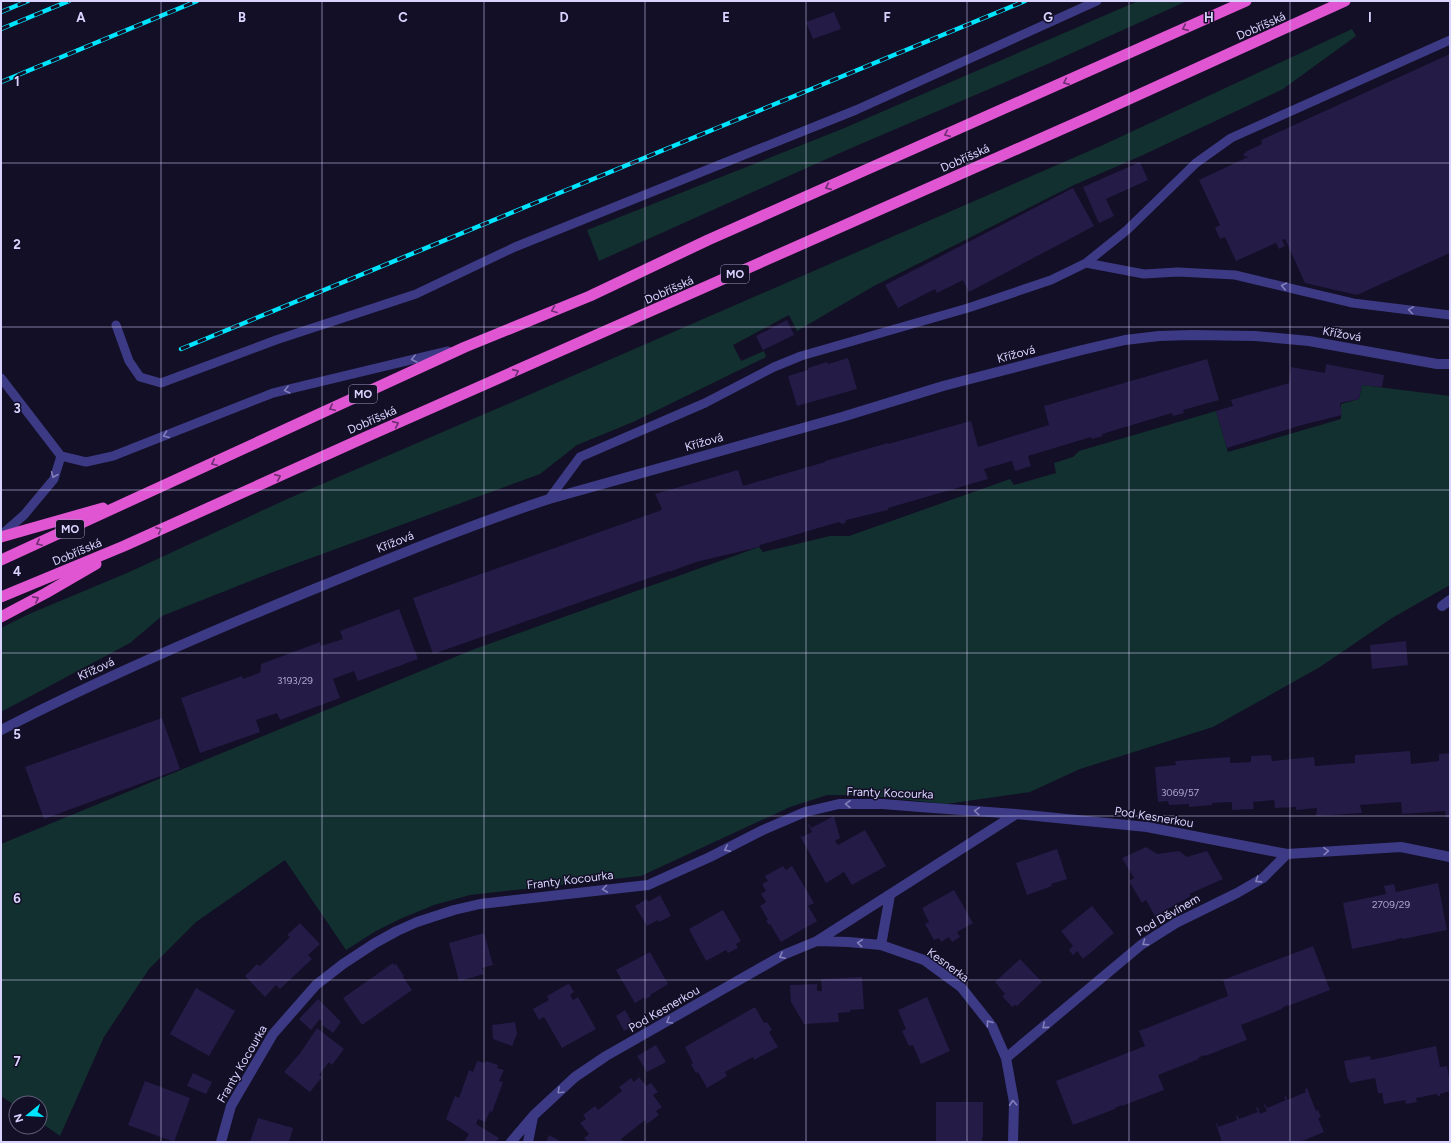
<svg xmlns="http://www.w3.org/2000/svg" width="1451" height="1143" font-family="Figtree,sans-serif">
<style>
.green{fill:#12302f}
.building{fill:#241b47}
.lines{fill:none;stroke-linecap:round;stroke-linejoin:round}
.service{stroke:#3d3a85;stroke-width:9}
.minor{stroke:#3d3a85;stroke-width:10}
.tertiary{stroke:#3d3a85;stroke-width:10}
.trunk{stroke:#e055d1;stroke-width:11}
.rail-casing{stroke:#00e5ff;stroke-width:4.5}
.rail{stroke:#130f26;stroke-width:3;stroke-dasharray:9;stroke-linecap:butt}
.oneway{stroke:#6f2e73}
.oneway2{stroke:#837fbc}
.grid{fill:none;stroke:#d9d4ff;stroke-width:1;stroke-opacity:0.55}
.labels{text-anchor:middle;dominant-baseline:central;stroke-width:3;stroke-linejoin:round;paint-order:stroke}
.number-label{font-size:10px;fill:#aca6d1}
.shield{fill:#130f26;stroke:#9e99be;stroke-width:1}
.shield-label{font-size:11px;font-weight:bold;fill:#d9d4ff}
.street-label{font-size:12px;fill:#d9d4ff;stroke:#130f26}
.grid-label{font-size:13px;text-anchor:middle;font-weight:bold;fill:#d9d4ff;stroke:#130f26;stroke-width:3;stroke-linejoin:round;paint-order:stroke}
</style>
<rect width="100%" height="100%" fill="#130f26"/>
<path class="green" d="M 1138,1 L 1187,1 L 1050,63 L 849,149 L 599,261 L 587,230 L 842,129 Z
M 1352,29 L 1356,36 L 1283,89 L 1143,155 L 1074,185 L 874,286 L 797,331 L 789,315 L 733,345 L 741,361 L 764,351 L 766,357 L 633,422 L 577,445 L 540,474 L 273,572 L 162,616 L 130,643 L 1,712 L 1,628 L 29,614 L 127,573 L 285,500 L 524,397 L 1103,145 Z
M 1362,385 L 1450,396 L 1450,585 L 1392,618 L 1320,667 L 1213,727 L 1080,769 L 1030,792 L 946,804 L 863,795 L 827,795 L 790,807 L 641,876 L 470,895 L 434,905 L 400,919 L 376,931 L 346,950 L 285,860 L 196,922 L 149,969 L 104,1037 L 60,1136 L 40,1122 L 40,1103 L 16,1103 L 16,1106 L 1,1096 L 1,844 L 472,650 L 759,547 L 763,552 L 830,536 L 849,536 L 1010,479 L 1014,485 L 1056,473 L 1054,463 L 1073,457 L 1079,451 L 1216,411 L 1228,452 L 1341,419 L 1341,404 L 1359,399 Z"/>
<path class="building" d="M 834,12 L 841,29 L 813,39 L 806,22 Z
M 1450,54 L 1450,253 L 1357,295 L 1305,283 L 1285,239 L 1282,240 L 1285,246 L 1279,249 L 1276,243 L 1236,261 L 1225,237 L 1220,239 L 1215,228 L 1220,225 L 1199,180 L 1248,157 L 1247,156 L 1245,157 L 1243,154 L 1246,153 L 1245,152 L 1262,144 L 1261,140 Z
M 1140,162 L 1148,180 L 1106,199 L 1114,216 L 1099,223 L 1083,187 Z
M 1073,188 L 1094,226 L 969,292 L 963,280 L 937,293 L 935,289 L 898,308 L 885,285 Z
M 787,320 L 794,335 L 763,350 L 756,336 Z
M 848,358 L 857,389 L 797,406 L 788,376 L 808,370 L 808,368 L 827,362 L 828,364 Z
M 1207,359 L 1219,400 L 1183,410 L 1184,413 L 1173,416 L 1172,413 L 1102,434 L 1103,436 L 1092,439 L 1091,437 L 1028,456 L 1031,466 L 1015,471 L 1012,461 L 984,469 L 988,479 L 888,508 L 888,510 L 846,520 L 845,523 L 842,524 L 839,522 L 760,545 L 759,547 L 696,562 L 669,572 L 669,571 L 433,654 L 413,598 L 659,511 L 662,509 L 655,494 L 738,470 L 743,486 L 825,462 L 825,461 L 888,443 L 888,444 L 971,421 L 978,447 L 1049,425 L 1044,406 Z
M 1326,364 L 1384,375 L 1382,387 L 1362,385 L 1359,399 L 1340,403 L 1342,415 L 1302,425 L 1227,448 L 1216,411 L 1233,406 L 1231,400 L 1289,383 L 1291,367 L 1325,373 Z
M 399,609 L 418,659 L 358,681 L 354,671 L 333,679 L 340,698 L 280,720 L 277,713 L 256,720 L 260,732 L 200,753 L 181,698 L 242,676 L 243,679 L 261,672 L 260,670 L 261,669 L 261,664 L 320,642 L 321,646 L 343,639 L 340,631 Z
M 1406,641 L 1408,665 L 1372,669 L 1370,645 Z
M 162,718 L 180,769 L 44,819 L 25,767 Z
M 1410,751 L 1411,764 L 1439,761 L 1439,754 L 1450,753 L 1450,817 L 1446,818 L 1445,811 L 1402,814 L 1401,802 L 1360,805 L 1362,813 L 1316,816 L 1317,808 L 1296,810 L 1296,807 L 1275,808 L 1274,800 L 1253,802 L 1254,809 L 1232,810 L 1232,802 L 1212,803 L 1212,805 L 1189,807 L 1189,804 L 1169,805 L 1168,801 L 1158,802 L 1155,767 L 1176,765 L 1175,761 L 1230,757 L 1230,763 L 1251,762 L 1251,756 L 1271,755 L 1272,761 L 1314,757 L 1315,766 L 1355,763 L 1355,755 Z
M 834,816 L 840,838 L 835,841 L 838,845 L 865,830 L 886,866 L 852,885 L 844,872 L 826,883 L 800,836 L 801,836 L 802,837 L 812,832 L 808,825 L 809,824 L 811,828 Z
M 1146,847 L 1157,854 L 1179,851 L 1187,857 L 1207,851 L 1223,879 L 1189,894 L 1191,896 L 1155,916 L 1146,900 L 1142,903 L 1129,881 L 1134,878 L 1122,858 Z
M 1057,849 L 1067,879 L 1051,884 L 1052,886 L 1027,895 L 1016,863 Z
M 783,866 L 786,870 L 792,866 L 814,903 L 808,906 L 817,921 L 781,942 L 770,924 L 769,925 L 766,921 L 768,920 L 760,906 L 766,902 L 761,894 L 766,891 L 762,884 L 768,881 L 765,876 Z
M 1438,883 L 1447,930 L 1403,939 L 1403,938 L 1396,939 L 1396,940 L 1352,949 L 1343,903 L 1386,894 L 1384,886 L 1394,884 L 1396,892 Z
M 954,890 L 973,923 L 957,932 L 960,937 L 952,942 L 949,937 L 941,942 L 939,938 L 934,940 L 925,924 L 929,922 L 922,908 Z
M 660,895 L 671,916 L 659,922 L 658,920 L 647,926 L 635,906 L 647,899 L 648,902 Z
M 1092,906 L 1114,933 L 1083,959 L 1077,951 L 1073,955 L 1069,950 L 1073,946 L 1061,931 Z
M 723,910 L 741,941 L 736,944 L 738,948 L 728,953 L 726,950 L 706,961 L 689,929 Z
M 300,923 L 320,944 L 308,955 L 312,959 L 280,989 L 276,985 L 265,997 L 245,976 L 257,964 L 260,966 L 290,937 L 287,935 Z
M 484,933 L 493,965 L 482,968 L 484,974 L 459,981 L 449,943 Z
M 1313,946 L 1330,990 L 1288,1006 L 1288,1005 L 1282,1008 L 1282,1009 L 1241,1025 L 1247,1040 L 1205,1056 L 1204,1055 L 1198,1058 L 1199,1059 L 1158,1075 L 1164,1090 L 1122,1106 L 1121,1105 L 1115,1108 L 1115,1109 L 1073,1125 L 1056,1081 L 1145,1046 L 1139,1031 L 1228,996 L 1223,980 Z
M 650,952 L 668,984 L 650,995 L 651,996 L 646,999 L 645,997 L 635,1003 L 616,970 Z
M 1020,959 L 1042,982 L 1017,1006 L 1015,1005 L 1012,1007 L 1002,996 L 1005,994 L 995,982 Z
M 393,963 L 394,965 L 396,964 L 404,976 L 403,977 L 412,990 L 362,1025 L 343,998 Z
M 862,977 L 864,1009 L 850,1010 L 850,1012 L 838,1013 L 839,1022 L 804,1024 L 791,1002 L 790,985 L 817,984 L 817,991 L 822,991 L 821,979 Z
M 568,984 L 570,985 L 574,992 L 570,995 L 573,1000 L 578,997 L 596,1029 L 562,1048 L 544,1017 L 539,1020 L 533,1009 L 549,1000 L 547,996 Z
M 196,988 L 235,1011 L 209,1056 L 170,1034 Z
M 927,997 L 950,1051 L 921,1064 L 913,1045 L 909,1046 L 902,1031 L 906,1029 L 898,1010 Z
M 318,999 L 341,1022 L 333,1033 L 321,1024 L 322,1022 L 320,1019 L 311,1030 L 299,1019 Z
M 755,1007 L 764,1023 L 767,1022 L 772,1030 L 769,1032 L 778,1047 L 754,1060 L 753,1057 L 725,1072 L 727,1076 L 707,1088 L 698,1072 L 696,1073 L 691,1065 L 693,1063 L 685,1047 Z
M 625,1010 L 634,1026 L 624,1031 L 616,1016 Z
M 515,1022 L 517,1034 L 512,1046 L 493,1039 L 492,1025 Z
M 317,1028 L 344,1049 L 332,1065 L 329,1062 L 321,1072 L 319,1075 L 322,1077 L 310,1092 L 284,1072 L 301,1052 Z
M 656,1045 L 666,1062 L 647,1072 L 637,1056 Z
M 1436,1046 L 1440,1067 L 1447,1066 L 1450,1083 L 1450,1091 L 1440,1094 L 1440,1096 L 1438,1096 L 1437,1094 L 1416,1098 L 1417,1102 L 1406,1104 L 1405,1100 L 1384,1104 L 1382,1093 L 1378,1093 L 1375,1078 L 1350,1083 L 1349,1079 L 1348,1080 L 1344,1061 L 1370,1056 L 1371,1060 Z
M 477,1061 L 485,1063 L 486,1061 L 498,1065 L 497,1068 L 504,1070 L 499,1081 L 503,1082 L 492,1112 L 490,1111 L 485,1122 L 478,1119 L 476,1124 L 499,1138 L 496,1142 L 464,1142 L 469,1134 L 446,1119 L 455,1096 L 459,1098 L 469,1070 L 473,1072 Z
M 193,1073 L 212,1082 L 206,1094 L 187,1086 Z
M 639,1077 L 646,1086 L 651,1083 L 658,1092 L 653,1095 L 662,1107 L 656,1111 L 659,1115 L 647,1124 L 645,1120 L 621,1139 L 623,1142 L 587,1142 L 584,1138 L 589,1134 L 580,1123 L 586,1119 L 583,1115 L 595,1106 L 598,1110 L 622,1091 L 619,1087 L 631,1078 L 634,1082 Z
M 145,1081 L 190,1098 L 174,1142 L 128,1125 Z
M 1307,1088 L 1316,1111 L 1318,1110 L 1321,1117 L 1318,1118 L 1324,1132 L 1300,1142 L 1222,1142 L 1216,1124 L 1217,1123 L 1218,1127 L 1237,1120 L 1236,1116 L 1237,1115 L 1239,1119 L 1258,1112 L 1256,1108 L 1258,1107 L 1260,1114 L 1267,1111 L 1264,1105 L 1265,1104 L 1267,1108 L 1286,1100 L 1284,1097 L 1286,1096 L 1287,1100 L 1306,1092 L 1305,1089 Z
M 936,1102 L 983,1102 L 983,1137 L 982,1137 L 982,1142 L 936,1142 Z
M 258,1118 L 293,1128 L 289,1142 L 250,1142 Z
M 549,1135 L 562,1142 L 546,1142 Z"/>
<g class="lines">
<path class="service" d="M 1086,263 L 1144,274 L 1178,272 L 1235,275 L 1353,303 L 1450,315
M 116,325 L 129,361 L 140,377 L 161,383 L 276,340 L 416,294 L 515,247 L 856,110 L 1097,1
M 1,378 L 61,456
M 549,499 L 580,457 L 705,403 L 774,367 L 801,356 L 968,308 L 1051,280 L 1086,263 L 1127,230 L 1196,163 L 1231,138 L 1450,40
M 1,535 L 24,515 L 54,479 L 61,456 L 86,462 L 113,456 L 273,393 L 448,351"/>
<path class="minor" d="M 1442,606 L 1450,600
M 817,941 L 848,942 L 881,945 L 924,960 L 961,987 L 992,1026 L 1006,1058 L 1014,1102 L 1013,1142
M 881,945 L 890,895
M 1006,1058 L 1141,945 L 1176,923 L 1237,893 L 1263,878 L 1287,854
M 221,1142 L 231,1106 L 273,1034 L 316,985 L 343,964 L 375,943 L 397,931 L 417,922 L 454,910 L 480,904 L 648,885 L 710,857 L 763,830 L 805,812 L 839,804 L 883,804 L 920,807 L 1016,814 L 1147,827 L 1287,854 L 1401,847 L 1450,857
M 511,1142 L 534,1115 L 575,1077 L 606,1056 L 783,955 L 817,941 L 1016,814
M 528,1142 L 533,1117"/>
<path class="tertiary" d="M 1,730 C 106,676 214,630 324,585 C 398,555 473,524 549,499 L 842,417 L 943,386 L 1082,350 L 1125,340 L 1159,336 L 1192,335 L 1255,336 L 1309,341 L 1437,364 L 1450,364"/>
<path class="trunk" d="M 1,537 L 103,508
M 1,560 L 465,347 L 590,296 L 708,240 L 1246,1
M 1,597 L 124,546 L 368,436 L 1094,115 L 1345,1
M 1,617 L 46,593 L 96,564"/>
<g class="rail-casing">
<path id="rail" d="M 1,12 L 28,1
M 1,29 L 69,1
M 1,82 L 197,1
M 181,349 L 1025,1"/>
</g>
<use href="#rail" class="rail"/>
</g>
<defs><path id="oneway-chevron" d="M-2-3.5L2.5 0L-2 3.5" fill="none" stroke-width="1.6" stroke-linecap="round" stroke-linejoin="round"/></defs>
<g class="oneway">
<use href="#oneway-chevron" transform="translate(1185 28) rotate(156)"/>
<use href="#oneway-chevron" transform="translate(1066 82) rotate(156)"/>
<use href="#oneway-chevron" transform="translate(947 134) rotate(156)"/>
<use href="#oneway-chevron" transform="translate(828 187) rotate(156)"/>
<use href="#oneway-chevron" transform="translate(554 310) rotate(158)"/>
<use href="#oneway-chevron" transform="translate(516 372) rotate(-24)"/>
<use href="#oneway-chevron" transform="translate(332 408) rotate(155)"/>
<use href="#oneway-chevron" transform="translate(396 424) rotate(-24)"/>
<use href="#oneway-chevron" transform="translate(214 463) rotate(155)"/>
<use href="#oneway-chevron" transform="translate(278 477) rotate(-24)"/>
<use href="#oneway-chevron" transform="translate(159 530) rotate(-24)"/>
<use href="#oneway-chevron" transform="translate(39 543) rotate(155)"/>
<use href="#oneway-chevron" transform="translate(36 599) rotate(-27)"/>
</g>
<g class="oneway2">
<use href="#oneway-chevron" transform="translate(1284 286) rotate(-167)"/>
<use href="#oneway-chevron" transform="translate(1411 310) rotate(-172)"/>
<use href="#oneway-chevron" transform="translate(414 359) rotate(166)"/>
<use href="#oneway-chevron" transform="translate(287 390) rotate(166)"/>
<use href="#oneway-chevron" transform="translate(166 435) rotate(159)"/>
<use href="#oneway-chevron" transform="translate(54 475) rotate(113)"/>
<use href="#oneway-chevron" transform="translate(848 804) rotate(-179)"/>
<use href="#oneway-chevron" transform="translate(977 811) rotate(-175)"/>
<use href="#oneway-chevron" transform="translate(727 849) rotate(153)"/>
<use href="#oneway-chevron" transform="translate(1326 851) rotate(-4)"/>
<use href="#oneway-chevron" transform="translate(1258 880) rotate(147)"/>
<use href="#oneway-chevron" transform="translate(605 889) rotate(173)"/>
<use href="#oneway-chevron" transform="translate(860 943) rotate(-174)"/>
<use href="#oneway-chevron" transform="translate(1145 943) rotate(146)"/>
<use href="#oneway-chevron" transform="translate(782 956) rotate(153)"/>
<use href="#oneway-chevron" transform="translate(669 1021) rotate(150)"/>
<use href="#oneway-chevron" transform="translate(989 1023) rotate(-126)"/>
<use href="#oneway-chevron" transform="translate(1045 1026) rotate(140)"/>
<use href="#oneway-chevron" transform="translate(560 1091) rotate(137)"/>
<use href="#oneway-chevron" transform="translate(1013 1103) rotate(-93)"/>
</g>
<path class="grid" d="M 161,1 L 161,1142M 322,1 L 322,1142M 484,1 L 484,1142M 645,1 L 645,1142M 806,1 L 806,1142M 967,1 L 967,1142M 1129,1 L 1129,1142M 1290,1 L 1290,1142M 1,163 L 1450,163M 1,327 L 1450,327M 1,490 L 1450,490M 1,653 L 1450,653M 1,816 L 1450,816M 1,980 L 1450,980"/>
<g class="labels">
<g class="number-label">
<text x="295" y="680">3193/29</text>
<text x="1180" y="792">3069/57</text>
<text x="1391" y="904">2709/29</text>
</g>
<g class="shield">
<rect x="721" y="265" width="28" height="18" rx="3"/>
<rect x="349" y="385" width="28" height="18" rx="3"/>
<rect x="56" y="520" width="28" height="18" rx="3"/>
</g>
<g class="shield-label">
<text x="735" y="274">MO</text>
<text x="363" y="394">MO</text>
<text x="70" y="529">MO</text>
</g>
<g class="street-label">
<text transform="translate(1261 26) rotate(-24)">Dobříšská</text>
<text transform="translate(965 158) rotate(-24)">Dobříšská</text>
<text transform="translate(669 290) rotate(-24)">Dobříšská</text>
<text transform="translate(1342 334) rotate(10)">Křížová</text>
<text transform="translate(1016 354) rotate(-15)">Křížová</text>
<text transform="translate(372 420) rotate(-24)">Dobříšská</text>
<text transform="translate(704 442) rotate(-16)">Křížová</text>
<text transform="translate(395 542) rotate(-22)">Křížová</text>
<text transform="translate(77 552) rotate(-23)">Dobříšská</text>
<text transform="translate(96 669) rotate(-25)">Křížová</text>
<text transform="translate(890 793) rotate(2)">Franty Kocourka</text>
<text transform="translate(1154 817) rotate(9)">Pod Kesnerkou</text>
<text transform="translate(570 880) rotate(-7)">Franty Kocourka</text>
<text transform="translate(1168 915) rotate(-30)">Pod Děvínem</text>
<text transform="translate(948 965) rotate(36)">Kesnerka</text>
<text transform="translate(664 1009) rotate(-30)">Pod Kesnerkou</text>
<text transform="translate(242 1064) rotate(-60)">Franty Kocourka</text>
</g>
</g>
<g class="grid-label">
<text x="81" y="22">A</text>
<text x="242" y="22">B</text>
<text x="403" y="22">C</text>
<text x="564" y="22">D</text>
<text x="726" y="22">E</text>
<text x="887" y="22">F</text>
<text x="1048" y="22">G</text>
<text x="1209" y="22">H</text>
<text x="1370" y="22">I</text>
<text x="17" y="86">1</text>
<text x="17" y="249">2</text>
<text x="17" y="413">3</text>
<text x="17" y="576">4</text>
<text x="17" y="739">5</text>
<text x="17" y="903">6</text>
<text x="17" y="1066">7</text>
</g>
<rect width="1451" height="1143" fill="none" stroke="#d9d4ff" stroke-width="4"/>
<g transform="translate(28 1115) rotate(252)"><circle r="19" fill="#130f26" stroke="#625e7d"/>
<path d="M0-3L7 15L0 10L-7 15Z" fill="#00e5ff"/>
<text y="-6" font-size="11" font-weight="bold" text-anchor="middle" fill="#d9d4ff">N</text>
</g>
</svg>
